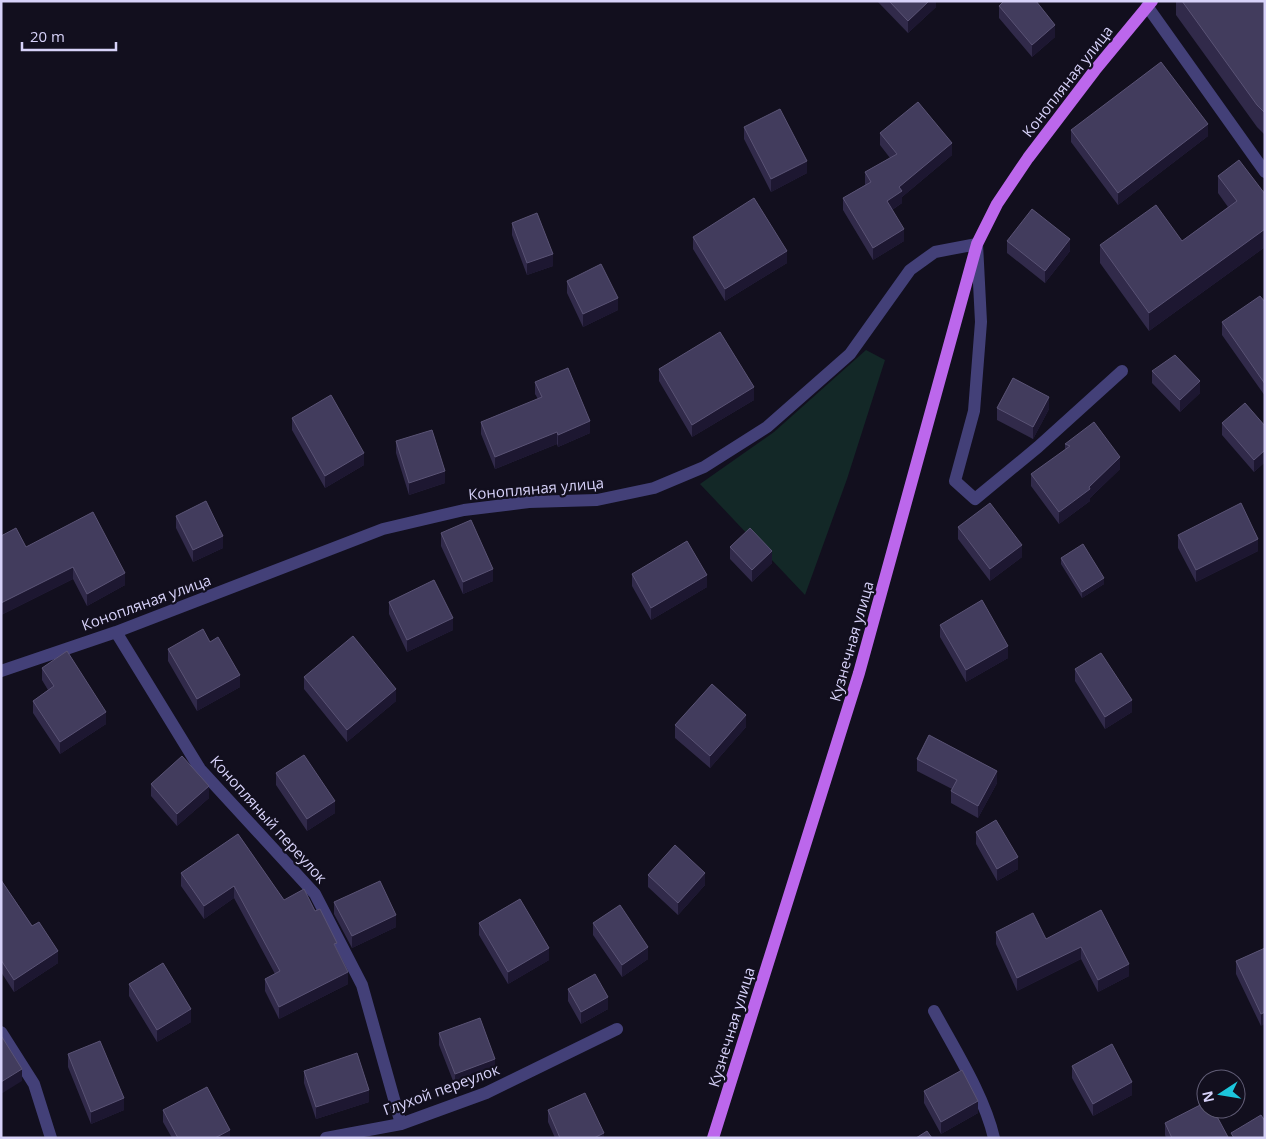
<svg xmlns="http://www.w3.org/2000/svg" width="1266" height="1139" font-family="'Open Sans',sans-serif">
<style>
.green{fill:#132827}
.lines{fill:none;stroke-linecap:round;stroke-linejoin:round}
.minor{stroke:#434078;stroke-width:12}
.major{stroke:#bc67ec;stroke-width:12}
.wall{fill:#312a4a}
.shaded-wall{fill:#1d1731}
.building{fill:#423c5d;stroke:#5a5375}
.labels{text-anchor:middle;dominant-baseline:central;stroke-width:4.5;stroke-linejoin:round;paint-order:stroke}
.street-label{font-size:15px;fill:#d7d2f9;stroke:#120f1e}
</style>
<rect width="100%" height="100%" fill="#120f1e"/>
<path class="green" d="M 866,350 L 885,360 L 847,479 L 805,595 L 700,484 L 774,432 Z"/>
<g class="lines">
<path class="minor" d="M 1147,6 L 1265,172
M 116,632 L 200,769 L 315,894 L 362,985 L 401,1124
M 1,671 L 116,632 L 383,529 L 464,510 L 529,502 L 597,500 L 654,488 L 704,467 L 767,427 L 850,354 L 910,270 L 935,252 L 977,244 L 981,322 L 974,411 L 955,481 L 975,499 L 1038,447 L 1122,371
M 934,1011 C 955,1050 984,1095 994,1138
M 1,1032 L 34,1084 L 51,1138
M 326,1138 L 401,1124 L 486,1093 L 617,1029"/>
<path class="major" d="M 713,1138 L 859,673 L 977,244 L 997,204 L 1028,158 L 1095,70 L 1152,1"/>
</g>
<path class="wall" d="M 877,1 L 936,1 L 936,7 L 908,33 Z
M 1176,1 L 1265,1 L 1265,135 L 1257,127 L 1176,15 Z
M 999,6 L 1055,37 L 1032,57 L 999,18 Z
M 744,127 L 807,173 L 771,192 L 744,139 Z
M 1071,130 L 1208,136 L 1118,205 L 1071,142 Z
M 880,133 L 952,155 L 902,197 L 902,203 L 892,210 L 904,241 L 873,260 L 843,210 L 843,198 L 865,185 L 865,172 L 890,158 L 880,145 Z
M 1218,176 L 1265,194 L 1265,247 L 1149,331 L 1100,263 L 1100,245 L 1182,241 L 1228,207 L 1218,193 Z
M 512,223 L 553,266 L 527,275 L 512,235 Z
M 693,237 L 787,263 L 725,301 L 693,249 Z
M 1007,241 L 1070,251 L 1045,283 L 1007,253 Z
M 567,281 L 618,310 L 583,327 L 567,293 Z
M 1265,302 L 1265,396 L 1222,335 L 1222,322 Z
M 659,369 L 754,400 L 692,437 L 659,381 Z
M 1152,371 L 1200,393 L 1180,412 L 1152,383 Z
M 535,382 L 590,433 L 558,447 L 557,444 L 495,469 L 481,434 L 481,422 L 538,399 L 535,394 Z
M 997,408 L 1049,409 L 1033,439 L 997,420 Z
M 292,418 L 364,465 L 325,488 L 292,430 Z
M 1222,423 L 1265,426 L 1265,462 L 1254,472 L 1222,435 Z
M 396,441 L 445,483 L 409,495 L 396,453 Z
M 1065,444 L 1120,469 L 1090,498 L 1090,501 L 1059,524 L 1031,486 L 1031,474 L 1065,450 Z
M 176,516 L 223,548 L 193,562 L 176,528 Z
M 958,527 L 1022,557 L 990,581 L 958,539 Z
M 441,533 L 493,581 L 463,594 L 441,546 Z
M 1178,535 L 1258,551 L 1196,582 L 1178,548 Z
M 1,536 L 26,547 L 125,585 L 87,606 L 73,579 L 1,615 Z
M 730,547 L 772,563 L 752,582 L 730,559 Z
M 1061,558 L 1104,584 L 1082,598 L 1061,564 Z
M 632,574 L 707,587 L 651,620 L 632,586 Z
M 389,602 L 453,630 L 407,652 L 389,614 Z
M 940,625 L 1008,658 L 966,682 L 940,637 Z
M 168,649 L 240,687 L 197,711 L 168,661 Z
M 42,668 L 106,724 L 60,754 L 33,713 L 33,701 L 48,690 L 42,680 Z
M 1075,669 L 1132,712 L 1105,729 L 1075,681 Z
M 304,677 L 396,701 L 347,742 L 304,689 Z
M 675,725 L 746,727 L 710,768 L 675,738 Z
M 917,759 L 997,783 L 978,818 L 951,803 L 951,791 L 952,789 L 917,771 Z
M 276,773 L 335,813 L 307,831 L 276,785 Z
M 151,784 L 209,798 L 177,826 L 151,796 Z
M 976,832 L 1018,869 L 997,881 L 976,844 Z
M 238,834 L 284,900 L 337,950 L 348,984 L 279,1019 L 265,991 L 265,979 L 275,974 L 234,898 L 204,919 L 181,886 L 181,873 Z
M 648,875 L 705,885 L 678,915 L 648,887 Z
M 1,880 L 58,963 L 14,992 L 1,972 Z
M 334,902 L 396,927 L 352,948 L 334,914 Z
M 1101,910 L 1129,976 L 1098,992 L 1081,959 L 1017,991 L 996,944 L 996,932 L 1046,939 Z
M 479,923 L 549,960 L 508,984 L 479,935 Z
M 593,923 L 648,959 L 622,977 L 593,935 Z
M 1265,948 L 1261,1026 L 1236,974 L 1236,961 Z
M 129,984 L 191,1022 L 157,1042 L 129,996 Z
M 568,989 L 608,1009 L 581,1024 L 568,1001 Z
M 439,1033 L 495,1071 L 455,1086 L 439,1045 Z
M 68,1054 L 124,1110 L 91,1124 L 68,1067 Z
M 1072,1066 L 1132,1095 L 1093,1116 L 1072,1078 Z
M 304,1071 L 369,1102 L 316,1119 L 304,1083 Z
M 924,1091 L 978,1113 L 941,1134 L 924,1103 Z
M 163,1110 L 230,1138 L 172,1138 L 163,1122 Z
M 548,1110 L 604,1138 L 555,1138 L 548,1122 Z
M 1165,1123 L 1228,1138 L 1166,1138 L 1165,1135 Z"/>
<path class="shaded-wall" d="M 929,1 L 936,1 L 936,7 L 908,33 L 908,21 Z
M 1055,25 L 1055,37 L 1032,57 L 1032,45 Z
M 1208,124 L 1208,136 L 1118,205 L 1118,193 Z
M 952,143 L 952,155 L 902,197 L 902,203 L 887,213 L 887,201 L 899,187 Z
M 807,161 L 807,173 L 771,192 L 771,179 Z
M 904,229 L 904,241 L 873,260 L 873,248 Z
M 1265,229 L 1265,247 L 1149,331 L 1149,313 Z
M 1070,239 L 1070,251 L 1045,283 L 1045,271 Z
M 787,251 L 787,263 L 725,301 L 725,289 Z
M 553,254 L 553,266 L 527,275 L 527,263 Z
M 618,298 L 618,310 L 583,327 L 583,314 Z
M 1200,381 L 1200,393 L 1180,412 L 1180,400 Z
M 754,387 L 754,400 L 692,437 L 692,425 Z
M 1049,397 L 1049,409 L 1033,439 L 1033,427 Z
M 590,421 L 590,433 L 558,447 L 558,435 Z
M 557,432 L 557,444 L 495,469 L 495,457 Z
M 1265,450 L 1265,462 L 1254,472 L 1254,460 Z
M 364,453 L 364,465 L 325,488 L 325,476 Z
M 1120,457 L 1120,469 L 1090,498 L 1090,501 L 1059,524 L 1059,512 L 1089,487 Z
M 445,471 L 445,483 L 409,495 L 409,483 Z
M 223,536 L 223,548 L 193,562 L 193,550 Z
M 1258,539 L 1258,551 L 1196,582 L 1196,570 Z
M 1022,545 L 1022,557 L 990,581 L 990,569 Z
M 772,551 L 772,563 L 752,582 L 752,570 Z
M 73,567 L 73,579 L 1,615 L 1,603 Z
M 493,569 L 493,581 L 463,594 L 463,582 Z
M 125,573 L 125,585 L 87,606 L 87,594 Z
M 707,575 L 707,587 L 651,620 L 651,608 Z
M 1104,578 L 1104,584 L 1082,598 L 1082,592 Z
M 453,618 L 453,630 L 407,652 L 407,640 Z
M 1008,646 L 1008,658 L 966,682 L 966,670 Z
M 240,675 L 240,687 L 197,711 L 197,699 Z
M 396,689 L 396,701 L 347,742 L 347,730 Z
M 1132,700 L 1132,712 L 1105,729 L 1105,717 Z
M 106,712 L 106,724 L 60,754 L 60,742 Z
M 746,715 L 746,727 L 710,768 L 710,756 Z
M 997,771 L 997,783 L 978,818 L 978,806 Z
M 209,786 L 209,798 L 177,826 L 177,814 Z
M 335,801 L 335,813 L 307,831 L 307,819 Z
M 1018,857 L 1018,869 L 997,881 L 997,869 Z
M 705,873 L 705,885 L 678,915 L 678,903 Z
M 234,886 L 234,898 L 204,919 L 204,906 Z
M 396,915 L 396,927 L 352,948 L 352,936 Z
M 648,947 L 648,959 L 622,977 L 622,965 Z
M 1081,947 L 1081,959 L 1017,991 L 1017,978 Z
M 549,948 L 549,960 L 508,984 L 508,972 Z
M 58,951 L 58,963 L 14,992 L 14,980 Z
M 1129,964 L 1129,976 L 1098,992 L 1098,980 Z
M 348,972 L 348,984 L 279,1019 L 279,1007 Z
M 608,997 L 608,1009 L 581,1024 L 581,1012 Z
M 191,1009 L 191,1022 L 157,1042 L 157,1030 Z
M 1265,1012 L 1265,1024 L 1261,1026 L 1261,1014 Z
M 495,1059 L 495,1071 L 455,1086 L 455,1074 Z
M 22,1069 L 22,1081 L 1,1094 L 1,1082 Z
M 1132,1082 L 1132,1095 L 1093,1116 L 1093,1104 Z
M 369,1090 L 369,1102 L 316,1119 L 316,1107 Z
M 124,1098 L 124,1110 L 91,1124 L 91,1112 Z
M 978,1101 L 978,1113 L 941,1134 L 941,1122 Z
M 230,1130 L 230,1138 L 215,1138 Z
M 604,1133 L 604,1138 L 594,1138 Z"/>
<path class="building" d="M 889,1 L 929,1 L 908,21 Z
M 1004,1 L 1036,1 L 1055,25 L 1032,45 L 999,6 Z
M 1182,1 L 1265,1 L 1265,113 L 1257,105 Z
M 1161,62 L 1208,124 L 1118,193 L 1071,130 Z
M 918,102 L 952,143 L 899,187 L 902,191 L 887,201 L 904,229 L 873,248 L 843,198 L 871,182 L 865,172 L 897,154 L 880,133 Z
M 780,109 L 807,161 L 771,179 L 744,127 Z
M 1239,160 L 1265,194 L 1265,229 L 1149,313 L 1100,245 L 1156,205 L 1182,241 L 1237,201 L 1218,176 Z
M 754,198 L 787,251 L 725,289 L 693,237 Z
M 1032,209 L 1070,239 L 1045,271 L 1007,241 Z
M 537,213 L 553,254 L 527,263 L 512,223 Z
M 601,264 L 618,298 L 583,314 L 567,281 Z
M 1260,296 L 1265,302 L 1265,384 L 1222,322 Z
M 720,332 L 754,387 L 692,425 L 659,369 Z
M 1175,355 L 1200,381 L 1180,400 L 1152,371 Z
M 568,368 L 590,421 L 558,435 L 557,432 L 495,457 L 481,422 L 542,397 L 535,382 Z
M 1013,378 L 1049,397 L 1033,427 L 997,408 Z
M 331,395 L 364,453 L 325,476 L 292,418 Z
M 1245,403 L 1265,426 L 1265,450 L 1254,460 L 1222,423 Z
M 1094,422 L 1120,457 L 1089,487 L 1090,489 L 1059,512 L 1031,474 L 1070,446 L 1065,444 Z
M 432,430 L 445,471 L 409,483 L 396,441 Z
M 206,501 L 223,536 L 193,550 L 176,516 Z
M 990,503 L 1022,545 L 990,569 L 958,527 Z
M 1241,503 L 1258,539 L 1196,570 L 1178,535 Z
M 93,512 L 125,573 L 87,594 L 73,567 L 1,603 L 1,536 L 16,528 L 26,547 Z
M 471,520 L 493,569 L 463,582 L 441,533 Z
M 750,528 L 772,551 L 752,570 L 730,547 Z
M 687,541 L 707,575 L 651,608 L 632,574 Z
M 1083,544 L 1104,578 L 1082,592 L 1061,558 Z
M 434,580 L 453,618 L 407,640 L 389,602 Z
M 982,600 L 1008,646 L 966,670 L 940,625 Z
M 203,629 L 210,642 L 218,637 L 240,675 L 197,699 L 168,649 Z
M 353,636 L 396,689 L 347,730 L 304,677 Z
M 67,651 L 106,712 L 60,742 L 33,701 L 54,686 L 42,668 Z
M 1101,653 L 1132,700 L 1105,717 L 1075,669 Z
M 712,684 L 746,715 L 710,756 L 675,725 Z
M 929,735 L 997,771 L 978,806 L 951,791 L 957,780 L 917,759 Z
M 304,755 L 335,801 L 307,819 L 276,773 Z
M 182,756 L 209,786 L 177,814 L 151,784 Z
M 996,820 L 1018,857 L 997,869 L 976,832 Z
M 238,834 L 284,900 L 304,889 L 315,911 L 320,909 L 337,943 L 334,944 L 348,972 L 279,1007 L 265,979 L 280,971 L 234,886 L 204,906 L 181,873 Z
M 675,845 L 705,873 L 678,903 L 648,875 Z
M 1,880 L 32,926 L 39,922 L 58,951 L 14,980 L 1,960 Z
M 380,881 L 396,915 L 352,936 L 334,902 Z
M 520,899 L 549,948 L 508,972 L 479,923 Z
M 620,905 L 648,947 L 622,965 L 593,923 Z
M 1101,910 L 1129,964 L 1098,980 L 1081,947 L 1017,978 L 996,932 L 1033,913 L 1046,939 Z
M 1265,948 L 1265,1012 L 1261,1014 L 1236,961 Z
M 163,963 L 191,1009 L 157,1030 L 129,984 Z
M 595,974 L 608,997 L 581,1012 L 568,989 Z
M 480,1018 L 495,1059 L 455,1074 L 439,1033 Z
M 2,1037 L 22,1069 L 1,1082 L 1,1038 Z
M 100,1041 L 124,1098 L 91,1112 L 68,1054 Z
M 1112,1044 L 1132,1082 L 1093,1104 L 1072,1066 Z
M 357,1053 L 369,1090 L 316,1107 L 304,1071 Z
M 962,1070 L 978,1101 L 941,1122 L 924,1091 Z
M 207,1087 L 230,1130 L 215,1138 L 178,1138 L 163,1110 Z
M 585,1093 L 604,1133 L 594,1138 L 560,1138 L 548,1110 Z
M 1206,1102 L 1206,1109 L 1213,1109 L 1228,1137 L 1172,1138 L 1165,1123 Z
M 1261,1115 L 1265,1121 L 1265,1138 L 1234,1138 L 1231,1133 Z
M 927,1131 L 932,1138 L 916,1138 Z"/>
<g class="labels">
<g class="street-label">
<text transform="translate(1067 81) rotate(-52)">Конопляная улица</text>
<text transform="translate(536 488) rotate(-5)">Конопляная улица</text>
<text transform="translate(146 602) rotate(-20)">Конопляная улица</text>
<text transform="translate(851 641) rotate(-74)">Кузнечная улица</text>
<text transform="translate(269 819) rotate(48)">Конопляный переулок</text>
<text transform="translate(731 1027) rotate(-73)">Кузнечная улица</text>
<text transform="translate(441 1089) rotate(-20)">Глухой переулок</text>
</g>
</g>
<rect width="1266" height="1139" fill="none" stroke="#d7d2f9" stroke-width="5"/>
<g transform="translate(1221 1094) rotate(258)"><circle r="24" fill="#120f1e" stroke="#615d76"/>
<path d="M0-4L9 19L0 12L-9 19Z" fill="#1cc6dc"/>
<text y="-8" font-size="14" font-weight="bold" text-anchor="middle" fill="#d7d2f9">N</text>
</g>
<path d="M22 42v8h94v-8" fill="none" stroke="#d7d2f9" stroke-width="2.5"/>
<text x="30" y="42" font-size="15" fill="#d7d2f9" stroke="#120f1e" stroke-width="4" paint-order="stroke">20 m</text>
</svg>
